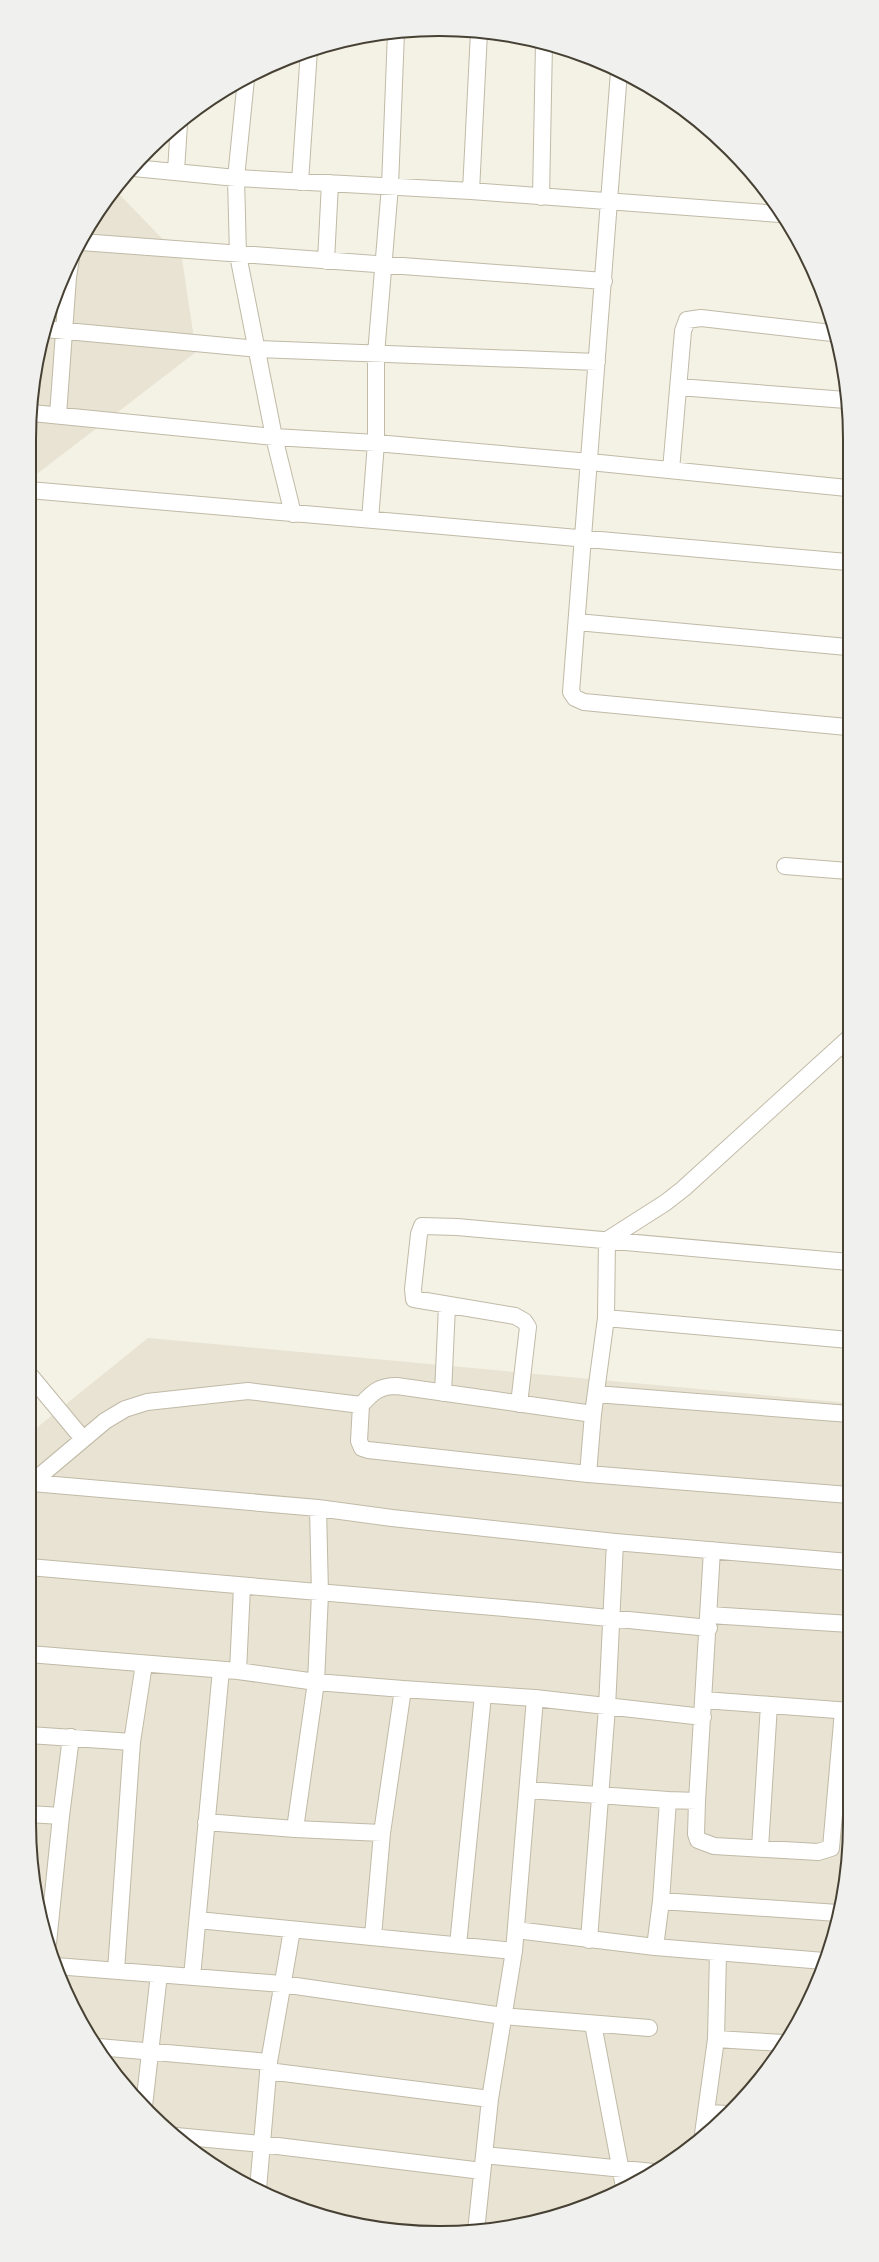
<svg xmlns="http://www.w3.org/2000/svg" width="879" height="2262" font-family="'Sofia Sans Condensed',sans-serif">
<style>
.residential{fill:#e8e3d2}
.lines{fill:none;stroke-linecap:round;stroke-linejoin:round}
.minor-casing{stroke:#c0baa7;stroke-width:18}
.minor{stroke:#fff;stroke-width:16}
.rim{fill:none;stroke:#474134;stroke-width:2}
</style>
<rect width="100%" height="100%" fill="#f4f1e5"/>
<path class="residential" d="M 114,189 L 182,259 L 196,352 L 29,480 L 29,439 L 43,333 L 71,258 Z
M 148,1338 L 849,1403 L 850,1822 L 836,1929 L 808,2004 L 765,2072 L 730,2113 L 667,2164 L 597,2202 L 520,2225 L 466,2232 L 386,2229 L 308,2211 L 234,2178 L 169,2131 L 131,2093 L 84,2028 L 51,1955 L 37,1902 L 29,1822 L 29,1434 Z"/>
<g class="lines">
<g class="minor-casing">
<path id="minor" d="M 619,72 L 571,692 L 575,698 L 584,702 L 847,727
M 246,79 L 236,178 L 238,255 L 274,437 L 293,514
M 134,168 L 236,178 L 471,191 L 780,214
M 176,171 L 179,124
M 300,182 L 309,50
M 471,191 L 479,32
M 541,197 L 544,43
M 81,242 L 604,281
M 326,261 L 330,183
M 45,329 L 258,349 L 597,362
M 679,387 L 846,400
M 32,413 L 274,437 L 376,443 L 590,462 L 847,488
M 58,415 L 68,277 L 71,258
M 671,470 L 683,331 L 687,320 L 701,318 L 832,333
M 29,490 C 302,515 574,536 847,562
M 370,520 L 376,443 L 376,354 L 390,186 L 396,32
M 577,622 L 847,647
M 785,866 L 848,871
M 606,1318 L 849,1340
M 29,1374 L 83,1439
M 443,1393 L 447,1306
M 596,1394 L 849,1414
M 519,1404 L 528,1327 L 524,1321 L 515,1316 L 414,1299 L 413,1289 L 419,1234 L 422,1226 L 457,1227 L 849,1262
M 361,1405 L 359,1441 L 362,1448 L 368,1450 L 588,1474 L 849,1495
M 588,1474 L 593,1414 L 606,1318 L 607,1240 L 665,1203 L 683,1189 L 848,1039
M 29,1480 L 32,1483 L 318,1508 L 392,1518 L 615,1542 L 849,1562
M 29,1485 L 105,1421 L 125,1409 L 147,1402 L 248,1391 L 361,1405 C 373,1392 379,1386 397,1386 L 593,1414
M 712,1550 L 697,1801 L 696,1834 L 698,1840 L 714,1846 L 818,1852 L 831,1848 L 843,1711
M 29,1567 L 538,1611 L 709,1628
M 709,1615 L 850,1624
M 29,1654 L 238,1671 L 316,1682 L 403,1689 L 535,1698 L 703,1717
M 238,1671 L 242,1587
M 704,1700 L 850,1711
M 29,1735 L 132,1742
M 528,1790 L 668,1800 L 661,1901 L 655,1947
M 668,1800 L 697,1801
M 29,1814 L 61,1816 L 48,1943
M 61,1816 L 71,1737
M 206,1822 L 295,1829 L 382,1833
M 295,1829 L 316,1682 L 320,1594 L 318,1508
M 760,1848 L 769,1705
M 661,1901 L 838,1913
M 198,1920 L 514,1951
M 516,1930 L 655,1947 L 824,1961
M 373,1936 L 382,1833 L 403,1689
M 589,1940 L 607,1707 L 615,1542
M 458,1945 L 483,1695
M 56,1966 L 282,1984 L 503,2016 L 649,2028
M 116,1971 L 132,1742 L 144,1664
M 192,1977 L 221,1670
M 593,2024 L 624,2187
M 716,2039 L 783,2043
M 98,2047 L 269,2062
M 268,2071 L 490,2099
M 144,2106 L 159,1974
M 707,2113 L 728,2114
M 703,2134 L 716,2039 L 718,1953
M 176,2136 L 261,2144 L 482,2171
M 484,2155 L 653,2172
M 258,2189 L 269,2062 L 292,1930
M 476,2231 L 490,2099 L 514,1951 L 535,1698"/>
</g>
<use href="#minor" class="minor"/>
</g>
<path d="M0 0H879V2262H0ZM439 36H440A403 403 0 0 1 843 439V1823A403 403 0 0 1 440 2226H439A403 403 0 0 1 36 1823V439A403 403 0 0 1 439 36Z" fill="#f0f0ef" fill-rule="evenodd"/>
<path class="rim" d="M439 36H440A403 403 0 0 1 843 439V1823A403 403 0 0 1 440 2226H439A403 403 0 0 1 36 1823V439A403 403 0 0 1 439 36Z"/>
</svg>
